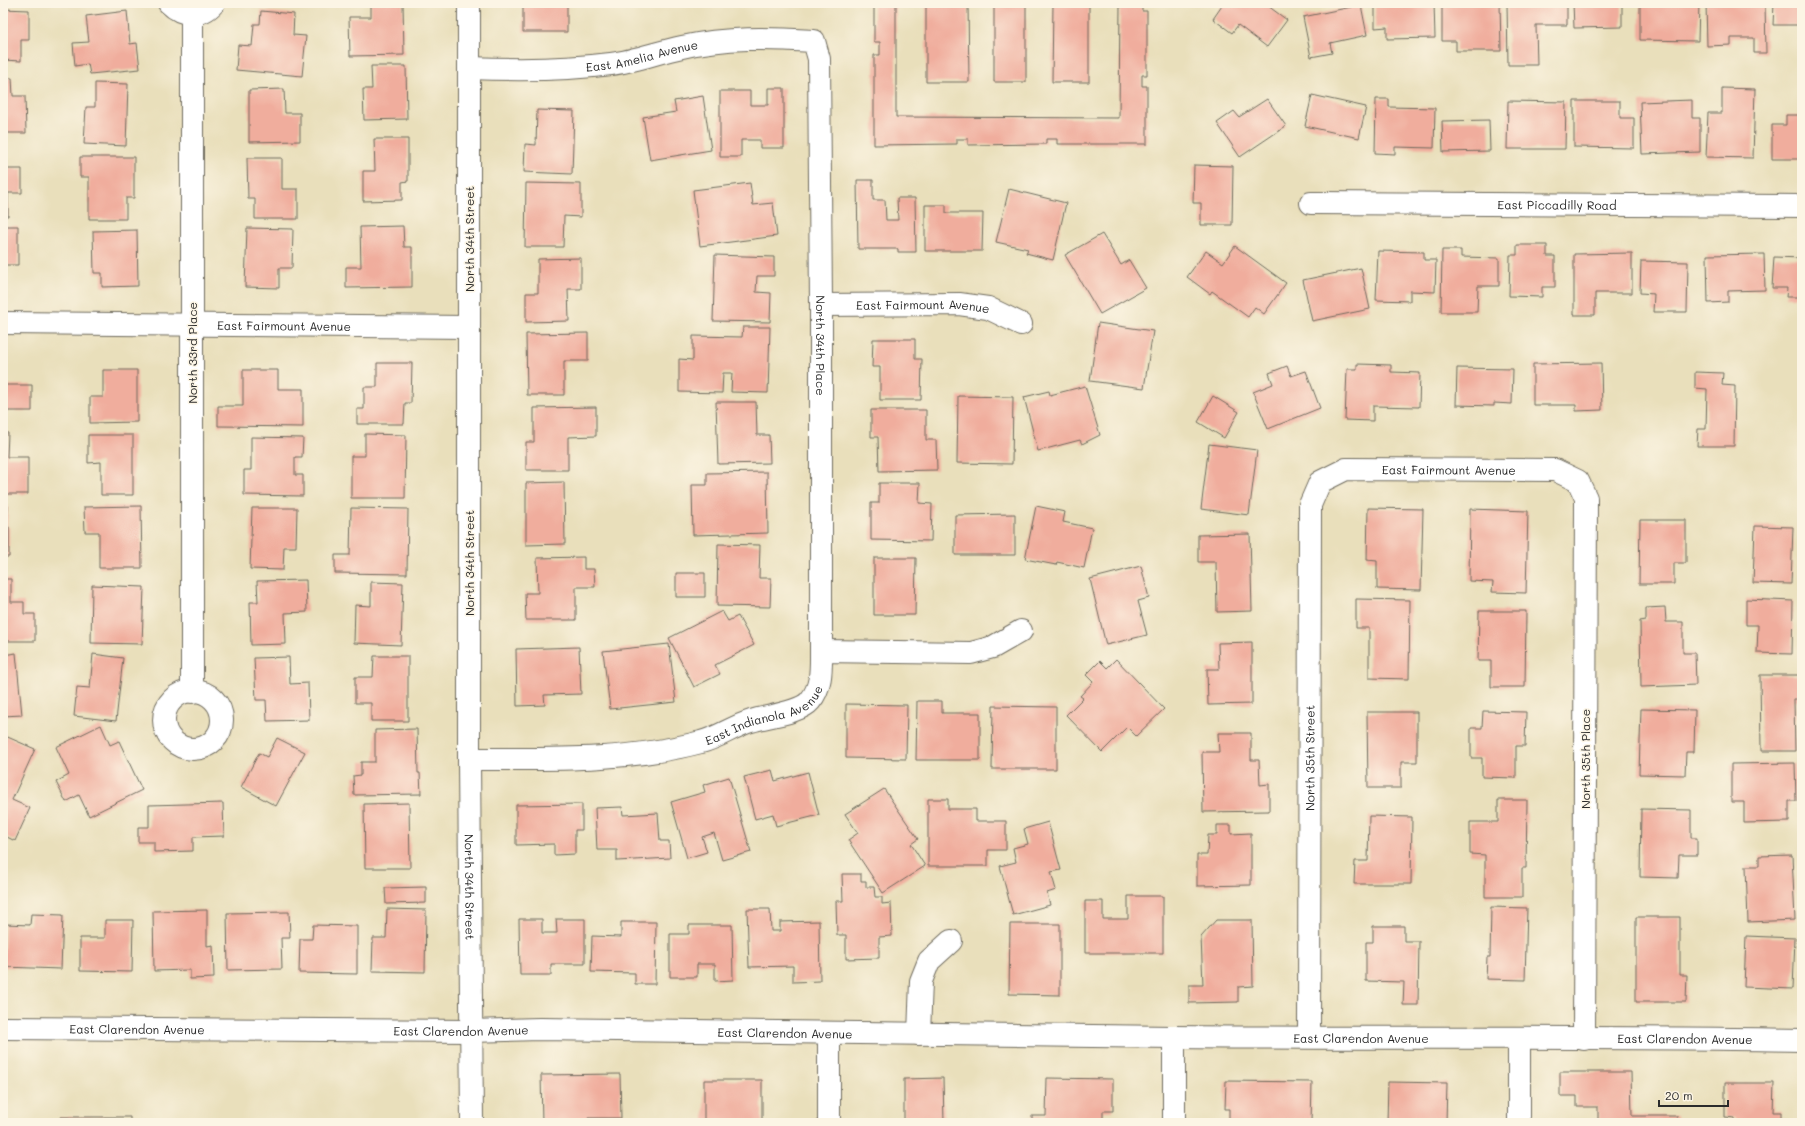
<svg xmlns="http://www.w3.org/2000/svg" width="1805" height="1126" font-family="Mali,sans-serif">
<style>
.building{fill:#f0ad9d}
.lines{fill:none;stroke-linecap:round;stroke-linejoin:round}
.minor-casing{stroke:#6e6a5d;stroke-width:24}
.minor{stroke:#fff;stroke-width:22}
.labels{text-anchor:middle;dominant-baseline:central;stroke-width:3;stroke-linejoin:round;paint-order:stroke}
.street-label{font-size:12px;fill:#2b2b2b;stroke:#fcf5e5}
</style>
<rect width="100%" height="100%" fill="#fcf5e5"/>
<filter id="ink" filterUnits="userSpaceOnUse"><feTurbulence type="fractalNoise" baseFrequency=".025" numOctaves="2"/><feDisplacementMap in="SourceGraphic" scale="8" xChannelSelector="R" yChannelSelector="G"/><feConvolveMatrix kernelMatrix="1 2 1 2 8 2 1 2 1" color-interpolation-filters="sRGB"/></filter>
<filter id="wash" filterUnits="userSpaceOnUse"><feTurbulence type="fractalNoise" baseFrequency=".012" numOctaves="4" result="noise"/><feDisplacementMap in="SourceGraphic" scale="16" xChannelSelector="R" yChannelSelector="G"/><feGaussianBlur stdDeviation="0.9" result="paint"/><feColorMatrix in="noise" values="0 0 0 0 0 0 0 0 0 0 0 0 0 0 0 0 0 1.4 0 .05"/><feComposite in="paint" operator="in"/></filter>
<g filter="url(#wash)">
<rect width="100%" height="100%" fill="#e9dfbb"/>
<g id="blocks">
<path class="building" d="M 371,3 L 403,3 L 404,55 L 350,56 L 349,17 L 371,17 Z
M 536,3 L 567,3 L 567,32 L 523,32 L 523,4 Z
M 874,3 L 896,3 L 896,117 L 1119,118 L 1120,3 L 1142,3 L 1142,11 L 1147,11 L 1147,75 L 1142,75 L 1142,86 L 1147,86 L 1147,144 L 1057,144 L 1057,139 L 1046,139 L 1046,144 L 968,145 L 968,139 L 957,139 L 957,144 L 874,145 L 874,55 L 880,55 L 880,42 L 874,42 Z
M 926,3 L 968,3 L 969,82 L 926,82 Z
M 994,3 L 1026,3 L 1026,82 L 994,82 Z
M 1053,3 L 1089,3 L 1089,82 L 1052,82 Z
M 1224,3 L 1264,3 L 1287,20 L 1267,47 L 1238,25 L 1232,33 L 1213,19 Z
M 1375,3 L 1434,3 L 1435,38 L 1387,39 L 1387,27 L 1375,28 Z
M 1442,3 L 1500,3 L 1501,51 L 1456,51 L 1456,41 L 1442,41 Z
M 1507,3 L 1567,3 L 1567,25 L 1536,25 L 1537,65 L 1508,65 Z
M 1573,3 L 1622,3 L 1622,27 L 1574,28 Z
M 1640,3 L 1699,3 L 1698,41 L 1640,40 Z
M 1706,3 L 1765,3 L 1766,53 L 1754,53 L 1754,38 L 1731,38 L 1731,45 L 1707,46 Z
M 1774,3 L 1802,3 L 1802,25 L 1773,25 Z
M 1361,5 L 1367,35 L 1330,43 L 1332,53 L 1311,57 L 1303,17 Z
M 3,9 L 29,10 L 29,40 L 21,40 L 21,61 L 3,60 Z
M 127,11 L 130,44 L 137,43 L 140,69 L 90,74 L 88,64 L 75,66 L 73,43 L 89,42 L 86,16 Z
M 261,11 L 294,14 L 293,35 L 306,36 L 302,76 L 236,70 L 238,45 L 252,46 L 254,24 L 260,24 Z
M 371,66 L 406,66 L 407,119 L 364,120 L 363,89 L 372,89 Z
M 3,78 L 12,78 L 13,96 L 25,96 L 26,133 L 3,133 Z
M 95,83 L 128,84 L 126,146 L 84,144 L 86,107 L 95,107 Z
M 768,88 L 784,88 L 784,148 L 760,148 L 760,140 L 741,140 L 741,157 L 720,157 L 720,91 L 750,91 L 750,105 L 768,105 Z
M 1722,88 L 1755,89 L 1753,158 L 1706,157 L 1708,113 L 1722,113 Z
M 284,89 L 285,113 L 300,113 L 300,141 L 249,142 L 249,90 Z
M 1312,95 L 1366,107 L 1359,138 L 1305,126 Z
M 703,96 L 711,150 L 650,160 L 643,117 L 676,112 L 674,101 Z
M 1267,99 L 1286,126 L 1240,157 L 1217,123 L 1234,111 L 1239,117 Z
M 1376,99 L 1389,99 L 1389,107 L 1435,108 L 1434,148 L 1395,147 L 1395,154 L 1375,153 Z
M 1692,100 L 1692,118 L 1700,118 L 1700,152 L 1642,154 L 1640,102 Z
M 1508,101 L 1566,102 L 1565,149 L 1507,149 Z
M 1574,101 L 1620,101 L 1620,118 L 1634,118 L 1634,148 L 1574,147 Z
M 537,110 L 574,111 L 572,174 L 524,172 L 525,144 L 536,145 Z
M 1786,115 L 1802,115 L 1802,159 L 1772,159 L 1772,125 L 1786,125 Z
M 1489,120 L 1490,151 L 1443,152 L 1442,121 Z
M 374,139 L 408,139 L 408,181 L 402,182 L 402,200 L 363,201 L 363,171 L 375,171 Z
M 80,157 L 134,157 L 134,198 L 126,198 L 126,219 L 89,219 L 89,177 L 80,177 Z
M 247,158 L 282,158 L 282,189 L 298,189 L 298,219 L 255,219 L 255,199 L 248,199 Z
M 1194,165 L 1233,166 L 1232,225 L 1201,225 L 1201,203 L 1193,203 Z
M 3,169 L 22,169 L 22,193 L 8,193 L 8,216 L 3,216 Z
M 857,180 L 873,180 L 873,200 L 885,200 L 886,220 L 898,220 L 897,198 L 915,198 L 916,252 L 898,252 L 898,249 L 858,249 Z
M 526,183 L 581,184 L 581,217 L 564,216 L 563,247 L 525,247 Z
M 750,183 L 753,205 L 773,203 L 777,236 L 700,246 L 693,190 Z
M 1009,189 L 1066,203 L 1053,260 L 1026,253 L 1028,249 L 996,242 Z
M 925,205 L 946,205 L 946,213 L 983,213 L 982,251 L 925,251 Z
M 3,226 L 18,226 L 18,265 L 3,265 Z
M 403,226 L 404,247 L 412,247 L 412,287 L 346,288 L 346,267 L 361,267 L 360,227 Z
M 247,228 L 293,229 L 292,268 L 279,268 L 279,288 L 245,287 Z
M 137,230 L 138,286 L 102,287 L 102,273 L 94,273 L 93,231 Z
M 1102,234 L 1121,265 L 1129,260 L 1146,288 L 1100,314 L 1065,255 Z
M 1517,245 L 1547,245 L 1547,256 L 1555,256 L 1555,287 L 1542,287 L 1542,297 L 1509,296 L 1510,255 L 1517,255 Z
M 1235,246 L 1286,283 L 1264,314 L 1255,307 L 1248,317 L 1212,291 L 1210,294 L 1187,277 L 1206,251 L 1223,263 Z
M 1442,250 L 1461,250 L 1461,257 L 1499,258 L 1499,286 L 1478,286 L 1477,312 L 1441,312 Z
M 1378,251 L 1424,252 L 1424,260 L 1436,260 L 1435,292 L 1410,291 L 1410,301 L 1376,300 Z
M 1632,253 L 1632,293 L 1595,293 L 1595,315 L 1574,315 L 1574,254 Z
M 1764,254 L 1765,290 L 1728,291 L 1728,302 L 1708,303 L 1707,255 Z
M 715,255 L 774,257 L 774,276 L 757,276 L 756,292 L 771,293 L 770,322 L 713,321 Z
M 1774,257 L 1802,258 L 1802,297 L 1786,297 L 1787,288 L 1772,288 Z
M 581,258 L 581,289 L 568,289 L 569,321 L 526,322 L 526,293 L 538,293 L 538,259 Z
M 1641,261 L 1688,262 L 1687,312 L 1653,312 L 1654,294 L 1640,293 Z
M 1361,268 L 1370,309 L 1312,321 L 1303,280 Z
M 1098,323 L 1153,331 L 1144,388 L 1090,381 Z
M 743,327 L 770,327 L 768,393 L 731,392 L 732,373 L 723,373 L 722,393 L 679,392 L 679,359 L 693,360 L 693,336 L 742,337 Z
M 588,333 L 588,361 L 564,361 L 564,395 L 527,395 L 526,334 Z
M 873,339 L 915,339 L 915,359 L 922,359 L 921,400 L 880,400 L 880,367 L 872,367 Z
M 377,363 L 412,363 L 411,403 L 405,403 L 404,424 L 357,424 L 357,409 L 364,409 L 364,387 L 377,387 Z
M 1601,363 L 1602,410 L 1576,411 L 1576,405 L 1533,405 L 1533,364 Z
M 1357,364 L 1391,365 L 1391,372 L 1420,373 L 1419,407 L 1373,406 L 1373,421 L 1345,420 L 1347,369 L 1357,369 Z
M 1287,366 L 1291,376 L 1306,371 L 1320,408 L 1268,429 L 1253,392 L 1273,384 L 1269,373 Z
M 1457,368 L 1513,369 L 1512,404 L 1494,403 L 1494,406 L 1456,405 Z
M 103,370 L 137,370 L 137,422 L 90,423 L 90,397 L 103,397 Z
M 243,370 L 278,370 L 278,389 L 303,389 L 303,427 L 218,426 L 218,406 L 243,406 Z
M 1695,372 L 1723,373 L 1722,385 L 1735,386 L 1734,446 L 1697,446 L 1698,429 L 1706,429 L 1707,389 L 1695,388 Z
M 3,385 L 32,385 L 32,411 L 6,411 L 6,420 L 3,420 Z
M 1085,386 L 1100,435 L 1082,444 L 1080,440 L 1038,451 L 1024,397 L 1049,391 L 1050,395 Z
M 958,396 L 1013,397 L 1012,464 L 957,463 Z
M 1213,396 L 1239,412 L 1224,438 L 1198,422 Z
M 716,402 L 756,402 L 757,435 L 769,435 L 770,463 L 718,464 Z
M 596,407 L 596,436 L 568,437 L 568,470 L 526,470 L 526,442 L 534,442 L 534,408 Z
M 871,410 L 926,410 L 926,440 L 936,440 L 937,470 L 879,471 L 878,437 L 871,437 Z
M 3,432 L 8,433 L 7,457 L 28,457 L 28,494 L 3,494 Z
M 365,434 L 406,435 L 405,498 L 351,498 L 351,456 L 365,456 Z
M 88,435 L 133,435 L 133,495 L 101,495 L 101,462 L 88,463 Z
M 251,437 L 303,438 L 302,457 L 295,457 L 295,475 L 303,475 L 303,496 L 244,495 L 244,470 L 251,470 Z
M 1209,444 L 1257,450 L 1249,515 L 1201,509 Z
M 767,472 L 768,533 L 693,535 L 692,485 L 707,485 L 707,473 Z
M 564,482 L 565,544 L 526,545 L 526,483 Z
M 879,483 L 920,483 L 919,503 L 932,504 L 931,541 L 871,540 L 871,503 L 879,503 Z
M 3,506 L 8,506 L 7,527 L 9,527 L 9,557 L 3,557 Z
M 141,506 L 142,568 L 99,568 L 99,532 L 85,532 L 84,507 Z
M 1036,506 L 1065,512 L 1063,522 L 1092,528 L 1084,568 L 1057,562 L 1056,565 L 1025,559 Z
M 252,508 L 297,508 L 296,547 L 284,547 L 283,570 L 250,569 Z
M 351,508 L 408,509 L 407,574 L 335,573 L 335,555 L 350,555 Z
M 1368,508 L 1423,509 L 1421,590 L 1377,589 L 1377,561 L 1367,560 Z
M 1470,509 L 1528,511 L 1526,593 L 1492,592 L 1493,582 L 1469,581 Z
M 1015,514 L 1015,555 L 955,555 L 955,515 Z
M 1640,520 L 1686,520 L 1686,563 L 1674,563 L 1674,584 L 1639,584 Z
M 1755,526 L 1793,527 L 1791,584 L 1753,583 Z
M 1250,534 L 1252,611 L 1217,612 L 1216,562 L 1198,562 L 1198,535 Z
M 718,544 L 760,545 L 759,578 L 771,578 L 770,607 L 717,606 Z
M 584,557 L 584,569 L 594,569 L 595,587 L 576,587 L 576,620 L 526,620 L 525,593 L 538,593 L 537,558 Z
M 874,558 L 916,558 L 915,615 L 874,615 Z
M 1141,566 L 1149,598 L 1138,601 L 1147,635 L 1106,645 L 1090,579 Z
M 676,573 L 705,573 L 705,597 L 676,597 Z
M 3,579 L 11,579 L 11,602 L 24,602 L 24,614 L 35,614 L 35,641 L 3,641 Z
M 306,580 L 307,612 L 285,613 L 286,644 L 251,645 L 250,602 L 258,602 L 257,581 Z
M 371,582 L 403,583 L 401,645 L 354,643 L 355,605 L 371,606 Z
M 92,585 L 144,587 L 142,644 L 91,643 Z
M 1356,599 L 1410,600 L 1409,679 L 1369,678 L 1369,628 L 1356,628 Z
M 1746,599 L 1793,601 L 1792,654 L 1757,653 L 1758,625 L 1746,625 Z
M 1665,607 L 1666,622 L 1683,622 L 1683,653 L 1695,653 L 1696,685 L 1641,687 L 1640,621 L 1646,620 L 1646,608 Z
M 722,611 L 728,621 L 738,616 L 754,645 L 715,665 L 720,674 L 694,687 L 669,638 Z
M 1479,611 L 1526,611 L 1525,687 L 1491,687 L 1491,661 L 1478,661 Z
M 1252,642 L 1252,704 L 1208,705 L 1207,669 L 1219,669 L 1218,643 Z
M 669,644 L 676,702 L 610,709 L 603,651 Z
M 579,647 L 581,694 L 544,695 L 545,705 L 517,706 L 516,649 Z
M 16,653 L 22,715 L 3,716 L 3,655 Z
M 93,654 L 123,658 L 116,721 L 74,716 L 77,687 L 90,688 Z
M 374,656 L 408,656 L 408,721 L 371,721 L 371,703 L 355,703 L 355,677 L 373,677 Z
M 289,657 L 290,684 L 308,683 L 309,720 L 267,721 L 266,700 L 256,700 L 254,658 Z
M 1116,659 L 1164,709 L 1136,736 L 1127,727 L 1102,752 L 1066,715 L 1083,698 L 1080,696 L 1093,682 L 1086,675 L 1100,661 L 1107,668 Z
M 1760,675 L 1802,675 L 1802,700 L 1794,700 L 1795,751 L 1761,751 Z
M 917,701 L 942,701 L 942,713 L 980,713 L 980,760 L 916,760 Z
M 846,704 L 907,705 L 906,759 L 846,758 Z
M 993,706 L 1056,707 L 1056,769 L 992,769 Z
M 1641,709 L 1695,710 L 1694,752 L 1686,752 L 1685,775 L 1639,774 Z
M 1483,711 L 1526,712 L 1525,746 L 1516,746 L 1516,778 L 1482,777 L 1482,758 L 1471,758 L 1471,728 L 1482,728 Z
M 1367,712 L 1417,712 L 1417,762 L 1401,762 L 1401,788 L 1368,788 Z
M 101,725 L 110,745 L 119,741 L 142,790 L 89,816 L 79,795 L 66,802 L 56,782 L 69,775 L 56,747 Z
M 417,729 L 418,773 L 420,773 L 421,794 L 354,795 L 353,776 L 361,775 L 361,762 L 375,762 L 375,730 Z
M 1218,733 L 1251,733 L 1251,760 L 1259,760 L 1260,785 L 1269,784 L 1269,811 L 1203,812 L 1202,752 L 1219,752 Z
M 3,735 L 35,749 L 12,800 L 30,808 L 15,841 L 3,835 Z
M 277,738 L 305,752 L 276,806 L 241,787 L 259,753 L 267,757 Z
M 1795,763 L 1796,801 L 1789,801 L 1789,822 L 1744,823 L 1744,802 L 1731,802 L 1731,764 Z
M 772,770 L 775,781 L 808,772 L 819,815 L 776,826 L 773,814 L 755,819 L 744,777 Z
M 729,777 L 751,852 L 722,860 L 714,833 L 702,837 L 707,852 L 687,858 L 671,802 L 705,792 L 703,785 Z
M 884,789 L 918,839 L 911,844 L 925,866 L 883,893 L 848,840 L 858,833 L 845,814 Z
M 928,799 L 948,799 L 948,809 L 976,809 L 976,821 L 1006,821 L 1006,850 L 988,850 L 988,866 L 928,866 Z
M 1498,800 L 1527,800 L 1526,868 L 1522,868 L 1522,897 L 1485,897 L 1485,855 L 1470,854 L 1470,822 L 1498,822 Z
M 223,803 L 224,836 L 193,837 L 193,851 L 154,852 L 154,842 L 138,842 L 138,827 L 149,827 L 149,805 Z
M 409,803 L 410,868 L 365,868 L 364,804 Z
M 582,804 L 582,830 L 575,830 L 575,854 L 554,855 L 554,844 L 516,845 L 516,805 Z
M 622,807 L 623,815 L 658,813 L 660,841 L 669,841 L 670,858 L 617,861 L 617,850 L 597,850 L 595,808 Z
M 1641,809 L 1691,810 L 1691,838 L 1697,838 L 1697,855 L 1679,855 L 1678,878 L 1640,877 Z
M 1369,816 L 1412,817 L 1411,884 L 1354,884 L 1355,861 L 1368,861 Z
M 1048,822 L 1061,870 L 1051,872 L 1056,890 L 1047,893 L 1050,905 L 1013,915 L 1000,866 L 1016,862 L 1013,848 L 1028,844 L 1024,829 Z
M 1217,825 L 1231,825 L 1231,834 L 1251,833 L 1251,885 L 1197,886 L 1197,855 L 1207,855 L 1208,835 L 1217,835 Z
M 1792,855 L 1795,920 L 1748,922 L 1746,866 L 1759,866 L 1759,856 Z
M 842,874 L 861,874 L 861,881 L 866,881 L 866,887 L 874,887 L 875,897 L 882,897 L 882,904 L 891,903 L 892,936 L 879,937 L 879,958 L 846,959 L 846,935 L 837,935 L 836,901 L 843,901 Z
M 426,887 L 426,903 L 386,904 L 385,888 Z
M 1128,896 L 1163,896 L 1163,953 L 1085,953 L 1085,901 L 1103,901 L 1103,919 L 1128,919 Z
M 1491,907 L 1527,908 L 1525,980 L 1486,979 L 1487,957 L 1490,957 Z
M 387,909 L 426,910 L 425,972 L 372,971 L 373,938 L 386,938 Z
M 747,909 L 770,909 L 771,931 L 780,931 L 780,922 L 819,921 L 820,981 L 793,982 L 793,966 L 749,967 Z
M 207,910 L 207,946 L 213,945 L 214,978 L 190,979 L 190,970 L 154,971 L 153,911 Z
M 289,912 L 290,938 L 281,938 L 282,969 L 228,970 L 227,913 Z
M 31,914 L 63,915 L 61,969 L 3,967 L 5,924 L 30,925 Z
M 1636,917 L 1680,917 L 1680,975 L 1687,975 L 1686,1002 L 1636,1002 Z
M 519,919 L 542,919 L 542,933 L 557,933 L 556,919 L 585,919 L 585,964 L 551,964 L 551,975 L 520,975 Z
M 105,920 L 133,920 L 132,972 L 80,971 L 80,938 L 105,938 Z
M 1216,920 L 1252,920 L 1253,986 L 1238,987 L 1238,1002 L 1189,1003 L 1189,985 L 1203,985 L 1201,937 Z
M 621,922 L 656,922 L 655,984 L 635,984 L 635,973 L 591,972 L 592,936 L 621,937 Z
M 1010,924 L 1060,924 L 1060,995 L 1009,994 Z
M 313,925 L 357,926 L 357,974 L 299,973 L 300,939 L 312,939 Z
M 689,925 L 732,925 L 733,980 L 715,981 L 715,964 L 697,964 L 697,977 L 670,977 L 670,934 L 689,934 Z
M 1373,926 L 1404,926 L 1404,941 L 1419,941 L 1418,1005 L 1403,1005 L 1404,982 L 1366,981 L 1366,942 L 1373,942 Z
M 1746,936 L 1795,938 L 1793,989 L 1744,987 Z
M 1560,1072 L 1631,1072 L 1632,1116 L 1677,1116 L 1677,1123 L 1598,1123 L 1598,1107 L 1577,1107 L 1577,1096 L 1560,1096 Z
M 620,1074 L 621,1118 L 588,1118 L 588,1123 L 542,1123 L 541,1075 Z
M 943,1078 L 944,1123 L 904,1123 L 904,1079 Z
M 1047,1078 L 1113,1079 L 1113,1111 L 1103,1111 L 1103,1123 L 1032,1123 L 1032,1116 L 1046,1116 Z
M 704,1080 L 762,1080 L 762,1123 L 704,1123 Z
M 1226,1081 L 1312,1082 L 1311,1123 L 1229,1123 L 1229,1109 L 1225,1109 Z
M 1388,1082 L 1447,1083 L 1446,1123 L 1387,1123 Z
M 1725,1083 L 1774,1083 L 1773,1112 L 1781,1112 L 1781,1123 L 1735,1123 L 1735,1118 L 1725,1117 Z
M 60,1117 L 130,1117 L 130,1123 L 60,1123 Z"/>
</g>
</g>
<g filter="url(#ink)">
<use href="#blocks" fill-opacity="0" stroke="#6e6a5d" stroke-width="1"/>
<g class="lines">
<g class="minor-casing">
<g id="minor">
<path d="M 169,3 C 182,16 201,18 214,3"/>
<path id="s1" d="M 469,3 L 469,759 L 472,1123"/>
<path d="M 192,14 L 192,692"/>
<path id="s2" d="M 469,68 C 516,70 564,70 611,64 C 635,61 658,52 682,47 C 726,37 769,38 814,41 L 819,59 L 821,305 L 821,651"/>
<path id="s3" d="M 1311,203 L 1802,206"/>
<path id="s4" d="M 821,305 L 959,304 L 988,308 L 1021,324"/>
<path id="s5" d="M 3,323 L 469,327"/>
<circle cx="193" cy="720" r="29"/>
<path id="s6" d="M 469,759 C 546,759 625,762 701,742 C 718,738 734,726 751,721 C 766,716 800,713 810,701 C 822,687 821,668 821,651 L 971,653 L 993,647 L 1021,631"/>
<path id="s7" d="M 3,1028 L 471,1031 L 540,1029 C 752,1032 963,1036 1174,1037 C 1384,1039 1593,1036 1802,1040"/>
<path d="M 919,1034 L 921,981 L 929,961 L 951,941"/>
<path d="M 1174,1037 L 1174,1123"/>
<path id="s8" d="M 1309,1037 L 1310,505 L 1320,482 L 1346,469 L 1555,470 L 1578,481 L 1586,498 L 1584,1039"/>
<path d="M 829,1123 L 829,1033"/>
<path d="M 1519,1123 L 1519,1039"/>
</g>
</g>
<use href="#minor" class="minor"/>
</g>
</g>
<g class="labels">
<g class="street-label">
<text stroke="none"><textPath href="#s2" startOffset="174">East Amelia Avenue</textPath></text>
<text stroke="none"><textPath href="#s3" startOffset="246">East Piccadilly Road</textPath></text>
<text transform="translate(469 239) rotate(-90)">North 34th Street</text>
<text stroke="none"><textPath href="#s4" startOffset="102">East Fairmount Avenue</textPath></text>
<text stroke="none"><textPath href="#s5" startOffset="281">East Fairmount Avenue</textPath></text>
<text stroke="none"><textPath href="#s2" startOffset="653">North 34th Place</textPath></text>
<text transform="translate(192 353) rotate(-90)">North 33rd Place</text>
<text stroke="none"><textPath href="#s8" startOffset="689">East Fairmount Avenue</textPath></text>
<text transform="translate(469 563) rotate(-90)">North 34th Street</text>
<text stroke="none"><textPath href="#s6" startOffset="303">East Indianola Avenue</textPath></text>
<text stroke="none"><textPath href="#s8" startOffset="279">North 35th Street</textPath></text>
<text transform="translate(1585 759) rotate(-90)">North 35th Place</text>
<text stroke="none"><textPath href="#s1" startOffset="884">North 34th Street</textPath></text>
<text stroke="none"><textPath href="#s7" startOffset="134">East Clarendon Avenue</textPath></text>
<text stroke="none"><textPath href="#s7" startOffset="458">East Clarendon Avenue</textPath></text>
<text stroke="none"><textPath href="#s7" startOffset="782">East Clarendon Avenue</textPath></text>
<text stroke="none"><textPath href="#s7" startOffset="1358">East Clarendon Avenue</textPath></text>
<text stroke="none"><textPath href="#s7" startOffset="1682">East Clarendon Avenue</textPath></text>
</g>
</g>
<rect width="1805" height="1126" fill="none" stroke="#fcf5e5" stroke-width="16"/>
<path d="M1659 1100v6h69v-6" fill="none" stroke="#2b2b2b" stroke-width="2"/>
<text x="1665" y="1100" font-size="12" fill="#2b2b2b" stroke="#fcf5e5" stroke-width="3" paint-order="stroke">20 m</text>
</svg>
